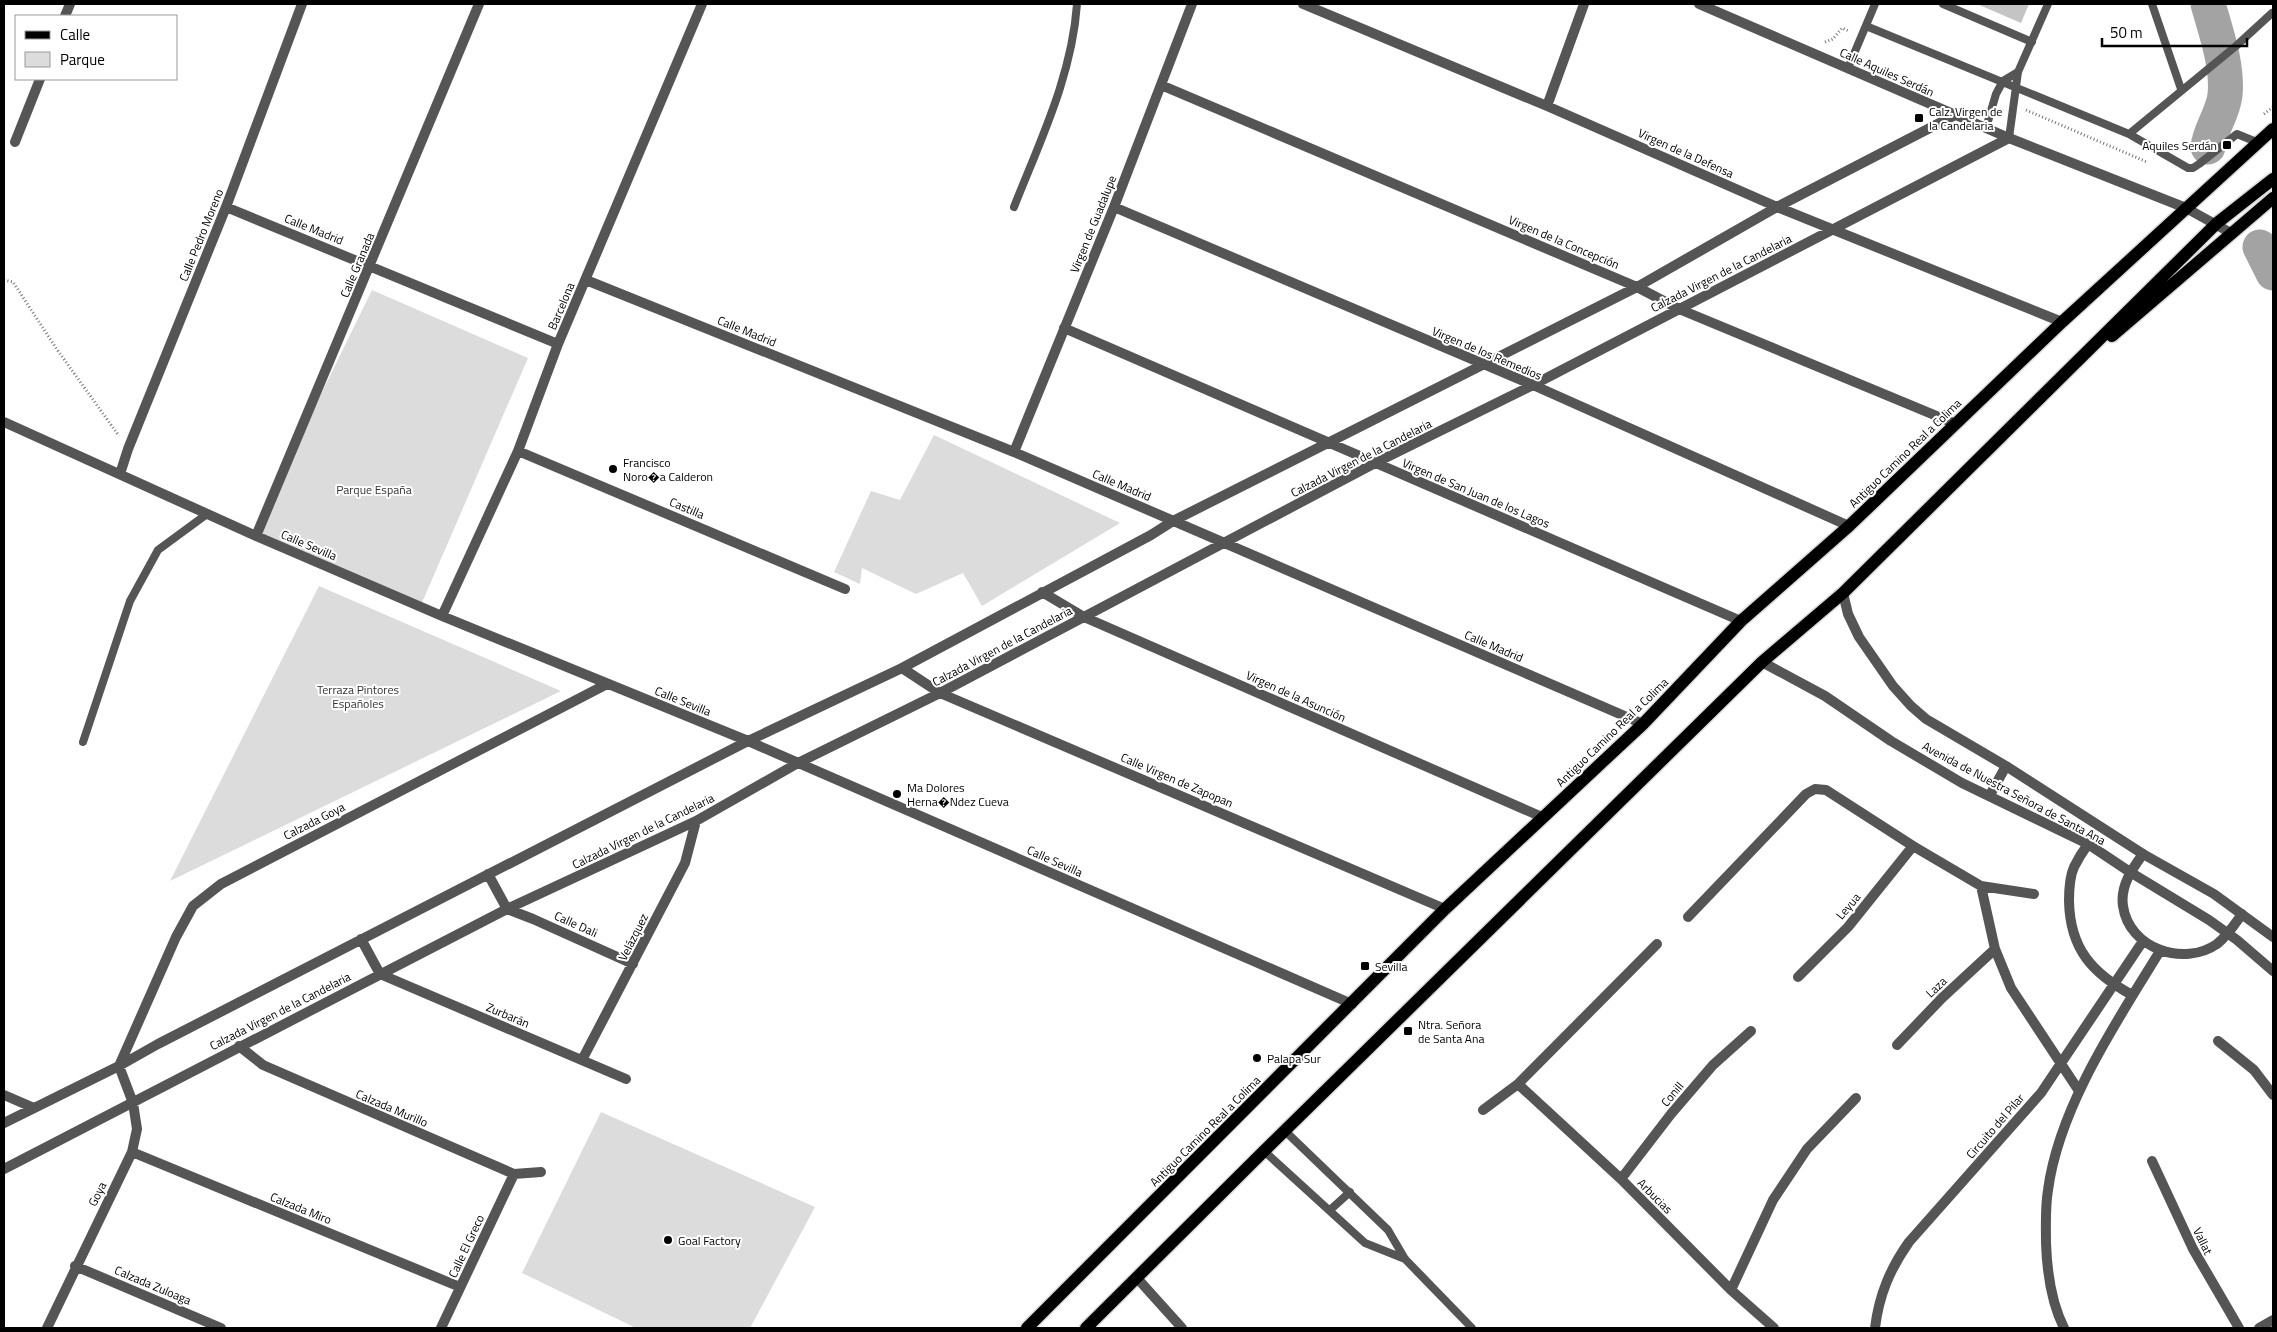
<svg xmlns="http://www.w3.org/2000/svg" width="2277" height="1332" font-family="'Titillium Web',sans-serif">
<style>
.green{fill:#dcdcdc}
.lines{fill:none;stroke-linecap:round;stroke-linejoin:round}
.river{stroke:#a3a3a3;stroke-width:35}
.building{fill:#c4c4c4}
.primary-casing{stroke:#dbdbdb;stroke-width:15}
.path{stroke:#777;stroke-width:3;stroke-dasharray:1 2.5;stroke-linecap:butt}
.service{stroke:#555;stroke-width:8}
.minor{stroke:#555;stroke-width:10}
.tertiary{stroke:#555;stroke-width:10}
.primary{stroke:#000;stroke-width:12}
.poi-dot{fill:#000;stroke:#fff;stroke-width:2}
.labels{text-anchor:middle;dominant-baseline:central;stroke-width:4;stroke-linejoin:round;paint-order:stroke}
.street-label{font-size:12px;fill:#000;stroke:#fff}
.poi-label{font-size:12px;fill:#000;stroke:#fff;text-anchor:start}
.park-label{font-size:12px;fill:#333;stroke:#fff}
</style>
<rect width="100%" height="100%" fill="#fff"/>
<path class="green" d="M 372,290 L 528,358 L 421,605 L 254,531 Z
M 934,435 L 1120,523 L 982,606 L 963,573 L 916,594 L 862,568 L 860,584 L 834,572 L 871,491 L 900,500 Z
M 319,586 L 561,691 L 170,881 Z
M 601,1112 L 815,1207 L 750,1328 L 636,1328 L 522,1273 Z"/>
<g class="lines">
<path class="river" d="M 2208,4 C 2216,32 2228,66 2225,95 C 2223,114 2210,129 2208,147
M 2260,247 L 2273,273"/>
</g>
<path class="building" d="M 1977,4 L 2029,4 L 2021,23 Z"/>
<g class="lines">
<g class="primary-casing">
<path id="primary" d="M 2112,336 L 2273,198
M 1027,1328 L 1445,909 L 1643,724 L 1741,621 L 1849,526 L 2062,322 L 2273,129
M 1086,1328 L 1264,1151 L 1762,662 L 1843,593 L 2217,223 L 2273,179"/>
</g>
<path class="path" d="M 1825,42 L 1833,39 L 1842,28 L 1849,31
M 2026,110 L 2147,162
M 2264,114 L 2273,107
M 4,280 L 13,282 L 56,348 L 119,436"/>
<path class="service" d="M 1943,4 L 2032,42
M 2152,4 L 2181,89
M 1866,26 L 2129,134 L 2188,168 L 2193,168 L 2199,164 L 2237,134 L 2259,143
M 1848,68 L 1875,4
M 1986,128 L 1996,94 L 2003,81 L 2018,72
M 2129,134 L 2236,46 L 2272,13
M 2009,138 L 2018,72 L 2048,4
M 1014,207 C 1040,141 1072,76 1077,4
M 83,742 L 130,601 L 158,550 L 207,514
M 1284,1130 L 1388,1230 L 1405,1259 L 1472,1328
M 1264,1151 L 1365,1243 L 1405,1259
M 1330,1210 L 1350,1192"/>
<path class="minor" d="M 1303,4 L 1547,106 L 1777,207 L 2062,322
M 65,16 L 70,4
M 1161,85 L 1637,287 L 1679,309 L 1956,424
M 1547,106 L 1584,4
M 15,142 L 40,79
M 226,207 L 558,344
M 1114,207 L 1533,385 L 1849,526
M 586,280 L 1014,452 L 1643,724
M 1064,328 L 1741,621
M 4,422 L 256,536 L 442,616 L 748,741 L 1352,1004
M 518,451 L 845,589
M 1014,452 L 1114,207 L 1192,4
M 120,474 L 128,449 L 226,207 L 302,4
M 256,536 L 479,4
M 1042,592 L 1084,617 L 1542,817
M 442,616 L 518,451 L 558,344 L 702,4
M 902,668 L 940,693 L 1445,909
M 2088,844 C 2083,851 2078,859 2074,867 C 2070,876 2069,891 2069,901 C 2070,949 2092,973 2132,995
M 2143,854 C 2132,869 2120,886 2123,906 C 2129,949 2184,967 2217,944 C 2227,936 2235,924 2242,914
M 488,874 L 507,909 L 533,919 L 633,964
M 1981,886 L 1995,949 L 2011,988 L 2079,1091
M 1688,917 L 1806,794 L 1815,789 L 1826,790 L 1913,846 L 1981,886 L 2034,894
M 361,939 L 380,974 L 626,1079
M 1798,977 L 1848,927 L 1913,846
M 2218,1041 L 2254,1070 L 2273,1095
M 1897,1045 L 1942,998 L 1995,949
M 239,1046 L 263,1065 L 514,1174 L 541,1172
M 582,1060 L 685,863 L 696,821
M 119,1066 L 176,937 L 193,906 L 221,884 L 607,684
M 1518,1084 L 1621,1179 L 1731,1290 L 1774,1328
M 4,1095 L 34,1108
M 1483,1110 L 1518,1084 L 1657,944
M 4,1123 L 119,1066 L 158,1044 L 748,741 L 902,668 L 1151,535 L 1173,521 L 1637,287 L 1777,207 L 1955,115
M 132,1152 L 460,1287
M 2152,1161 L 2193,1249 L 2239,1328
M 4,1169 L 507,909 L 696,821 L 798,763 L 940,693 L 1375,463 L 1533,385 L 2009,138
M 1621,1179 L 1671,1114 L 1713,1065 L 1751,1031
M 75,1266 L 221,1328
M 1137,1278 L 1182,1328
M 1731,1290 L 1773,1200 L 1807,1149 L 1856,1098
M 47,1328 L 132,1152 L 137,1129 L 133,1103 L 119,1066
M 441,1328 L 514,1174
M 1875,1328 C 1879,1295 1890,1269 1909,1242 L 2041,1093 L 2143,941
M 2064,1328 C 2051,1302 2047,1272 2046,1243 C 2046,1226 2045,1208 2048,1190 C 2059,1107 2117,1021 2160,951
M 2259,1328 L 2273,1320"/>
<path class="tertiary" d="M 1699,4 L 2009,138 L 2186,208 L 2231,233
M 1843,593 L 1848,614 L 1859,637 L 1893,686 L 1911,706 L 1926,719 L 2006,766 L 2143,854 L 2214,894 L 2273,937
M 1762,662 L 1825,696 L 1891,741 L 1962,783 L 2088,844 L 2130,872 L 2209,920 L 2237,940 L 2273,971
M 1990,795 L 2006,766"/>
<use href="#primary" class="primary"/>
</g>
<g class="poi-dot">
<rect x="1914" y="113" width="10" height="10" rx="2.5"/>
<rect x="2222" y="140" width="10" height="10" rx="2.5"/>
<circle cx="613" cy="469" r="5"/>
<circle cx="897" cy="794" r="5"/>
<rect x="1360" y="961" width="10" height="10" rx="2.5"/>
<rect x="1403" y="1026" width="10" height="10" rx="2.5"/>
<circle cx="1257" cy="1058" r="5"/>
<circle cx="668" cy="1240" r="5"/>
</g>
<g class="labels">
<g class="street-label">
<text transform="translate(1887 72) rotate(24)">Calle Aquiles Serdán</text>
<text transform="translate(1686 153) rotate(24)">Virgen de la Defensa</text>
<text transform="translate(1093 224) rotate(-68)">Virgen de Guadalupe</text>
<text transform="translate(314 229) rotate(22)">Calle Madrid</text>
<text transform="translate(201 235) rotate(-68)">Calle Pedro Moreno</text>
<text transform="translate(1564 242) rotate(23)">Virgen de la Concepción</text>
<text transform="translate(357 265) rotate(-67)">Calle Granada</text>
<text transform="translate(1721 273) rotate(-27)">Calzada Virgen de la Candelaria</text>
<text transform="translate(561 306) rotate(-67)">Barcelona</text>
<text transform="translate(747 331) rotate(22)">Calle Madrid</text>
<text transform="translate(1487 353) rotate(23)">Virgen de los Remedios</text>
<text transform="translate(1905 453) rotate(-44)">Antiguo Camino Real a Colima</text>
<text transform="translate(1361 458) rotate(-27)">Calzada Virgen de la Candelaria</text>
<text transform="translate(1122 485) rotate(23)">Calle Madrid</text>
<text transform="translate(1476 493) rotate(23)">Virgen de San Juan de los Lagos</text>
<text transform="translate(687 508) rotate(23)">Castilla</text>
<text transform="translate(309 545) rotate(23)">Calle Sevilla</text>
<text transform="translate(1002 646) rotate(-28)">Calzada Virgen de la Candelaria</text>
<text transform="translate(1494 646) rotate(23)">Calle Madrid</text>
<text transform="translate(1296 696) rotate(24)">Virgen de la Asunción</text>
<text transform="translate(683 701) rotate(22)">Calle Sevilla</text>
<text transform="translate(1612 732) rotate(-44)">Antiguo Camino Real a Colima</text>
<text transform="translate(1177 780) rotate(23)">Calle Virgen de Zapopan</text>
<text transform="translate(2014 793) rotate(28)">Avenida de Nuestra Señora de Santa Ana</text>
<text transform="translate(314 821) rotate(-27)">Calzada Goya</text>
<text transform="translate(643 831) rotate(-26)">Calzada Virgen de la Candelaria</text>
<text transform="translate(1055 861) rotate(24)">Calle Sevilla</text>
<text transform="translate(1848 906) rotate(-50)">Leyua</text>
<text transform="translate(576 924) rotate(24)">Calle Dali</text>
<text transform="translate(633 937) rotate(-63)">Velázquez</text>
<text transform="translate(1936 987) rotate(-44)">Laza</text>
<text transform="translate(280 1011) rotate(-27)">Calzada Virgen de la Candelaria</text>
<text transform="translate(508 1015) rotate(23)">Zurbarán</text>
<text transform="translate(1672 1094) rotate(-50)">Conill</text>
<text transform="translate(392 1108) rotate(23)">Calzada Murillo</text>
<text transform="translate(1995 1126) rotate(-49)">Circuito del Pilar</text>
<text transform="translate(1205 1131) rotate(-45)">Antiguo Camino Real a Colima</text>
<text transform="translate(97 1194) rotate(-64)">Goya</text>
<text transform="translate(1655 1196) rotate(45)">Arbucias</text>
<text transform="translate(301 1208) rotate(22)">Calzada Miro</text>
<text transform="translate(2203 1241) rotate(64)">Vallat</text>
<text transform="translate(466 1246) rotate(-65)">Calle El Greco</text>
<text transform="translate(153 1285) rotate(23)">Calzada Zuloaga</text>
</g>
<g class="poi-label">
<text x="1929" y="111">Calz. Virgen de<tspan x="1929" dy="14">la Candelaria</tspan></text>
<text x="2217" y="145" text-anchor="end">Aquiles Serdán</text>
<text x="623" y="462">Francisco<tspan x="623" dy="14">Noro�a Calderon</tspan></text>
<text x="907" y="787">Ma Dolores<tspan x="907" dy="14">Herna�Ndez Cueva</tspan></text>
<text x="1375" y="966">Sevilla</text>
<text x="1418" y="1024">Ntra. Señora<tspan x="1418" dy="14">de Santa Ana</tspan></text>
<text x="1267" y="1058">Palapa Sur</text>
<text x="678" y="1240">Goal Factory</text>
</g>
<g class="park-label">
<text x="374" y="489">Parque España</text>
<text x="358" y="689">Terraza Pintores<tspan x="358" dy="14">Españoles</tspan></text>
</g>
</g>
<rect width="2277" height="1332" fill="none" stroke="#000000" stroke-width="10"/>
<rect x="15" y="15" width="162" height="65" fill="#ffffff" stroke="#999999"/>
<rect x="25" y="31" width="25" height="8" fill="#000000" stroke="#999999"/>
<text x="60" y="40" font-size="15" fill="#000000">Calle</text>
<rect x="25" y="52" width="25" height="15" fill="#dcdcdc" stroke="#999999"/>
<text x="60" y="65" font-size="15" fill="#000000">Parque</text>
<path d="M2102 38v8h145v-8" fill="none" stroke="#000000" stroke-width="2.5"/>
<text x="2110" y="38" font-size="15" fill="#000000" stroke="#ffffff" stroke-width="4" paint-order="stroke">50 m</text>
</svg>
